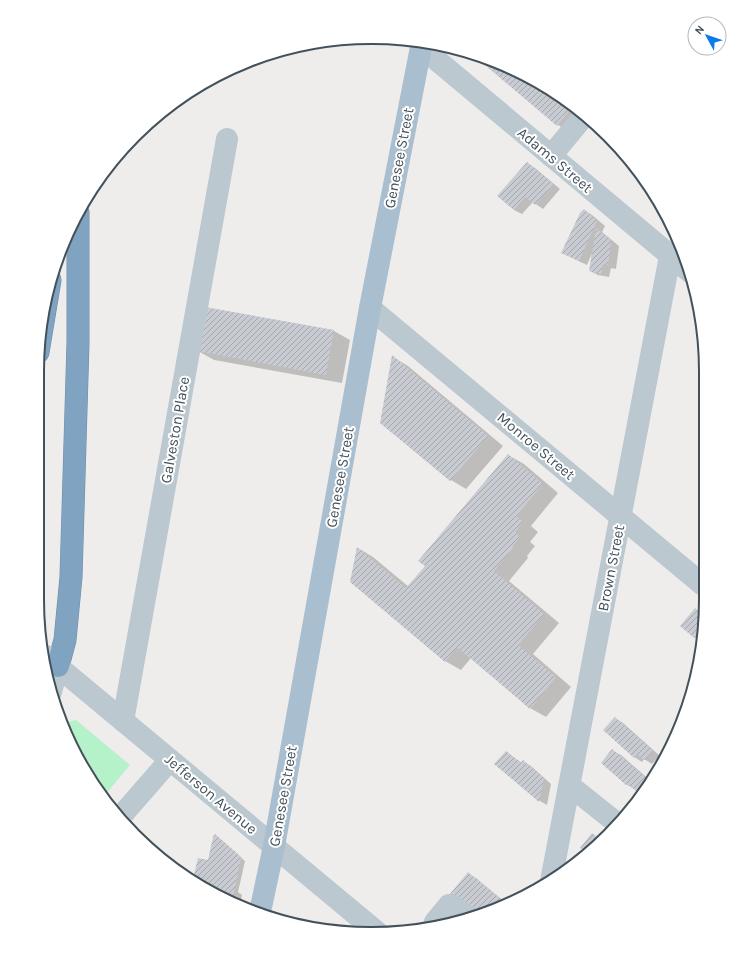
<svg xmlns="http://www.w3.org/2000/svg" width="743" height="971" font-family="Karla,sans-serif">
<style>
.garden{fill:#b6f2c9}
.shadow{fill:#0003}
.building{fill:url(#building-hatch)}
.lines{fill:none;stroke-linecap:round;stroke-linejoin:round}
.highway-casing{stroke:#6b8eac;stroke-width:23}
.minor{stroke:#bbc8d0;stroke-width:22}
.major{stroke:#a9bece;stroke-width:22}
.highway{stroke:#7fa3c0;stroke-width:22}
.labels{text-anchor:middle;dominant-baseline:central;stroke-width:4;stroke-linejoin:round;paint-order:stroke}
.street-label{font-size:15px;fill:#43515b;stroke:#fff}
.rim{fill:none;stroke:#43515b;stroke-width:2}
</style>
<defs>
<pattern id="building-hatch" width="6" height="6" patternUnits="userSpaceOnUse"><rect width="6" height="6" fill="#c8ccd2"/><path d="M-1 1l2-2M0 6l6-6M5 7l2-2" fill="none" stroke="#a4a8ad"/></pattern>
</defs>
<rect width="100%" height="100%" fill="#efecec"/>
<path class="garden" d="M 76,720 L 130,765 L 105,795 L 82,767 L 64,723 Z"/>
<path class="shadow" d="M 557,93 L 587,118 L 573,134 L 558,125 Z
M 527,163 L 535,168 L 560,189 L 543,209 L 533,202 L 522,214 L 514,210 L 499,196 Z
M 584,210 L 592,215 L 605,226 L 602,232 L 619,246 L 616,269 L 611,268 L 609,277 L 598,275 L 590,271 L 592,253 L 587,265 L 570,257 Z
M 206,308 L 334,331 L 350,340 L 342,383 L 214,360 L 198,351 Z
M 393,357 L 408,366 L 503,446 L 466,489 L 451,480 L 381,422 Z
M 508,455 L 524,464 L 558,493 L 531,526 L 538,532 L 530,542 L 535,546 L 527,556 L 528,558 L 509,581 L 559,623 L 533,654 L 571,687 L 546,717 L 530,708 L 471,658 L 461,670 L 445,661 L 358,548 L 373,557 L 409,587 L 426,566 Z
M 695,610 L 703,614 L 702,642 L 694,637 Z
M 615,718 L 623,723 L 660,756 L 652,764 L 644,759 L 642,762 L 634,757 Z
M 613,751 L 621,755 L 652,782 L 642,794 L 626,784 Z
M 506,752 L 522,763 L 523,762 L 531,766 L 551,784 L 547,805 L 540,801 L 496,764 Z
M 219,838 L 245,861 L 238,892 L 242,895 L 240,905 L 223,899 L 206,888 L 211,889 L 212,885 L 198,882 L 194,880 L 209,861 Z
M 468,874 L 476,878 L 506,903 L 479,916 Z"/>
<path class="building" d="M 472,54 L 499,62 L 557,93 L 573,106 L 557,126 Z
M 527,162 L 553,184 L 535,205 L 525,197 L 514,210 L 497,196 Z
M 584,209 L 597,221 L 579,261 L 561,253 L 580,213 Z
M 596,228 L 611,240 L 608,265 L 603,264 L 601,274 L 589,271 Z
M 205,307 L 334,330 L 326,375 L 197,351 Z
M 392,355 L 488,436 L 450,481 L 380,423 Z
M 508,454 L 543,484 L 516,516 L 523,522 L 515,532 L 520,537 L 512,547 L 513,548 L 494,571 L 544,614 L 518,645 L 556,677 L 530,709 L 457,647 L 445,662 L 350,582 L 357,547 L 406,588 L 425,566 L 418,561 Z
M 695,608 L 703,615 L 703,627 L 694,638 L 680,626 Z
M 615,717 L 653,751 L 644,760 L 637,754 L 634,758 L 603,730 Z
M 612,749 L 651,782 L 643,793 L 640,790 L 637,792 L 627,783 L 626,785 L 601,763 Z
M 506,751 L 521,763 L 523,760 L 544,778 L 539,802 L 494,764 Z
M 592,833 L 602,841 L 587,853 L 580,848 Z
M 215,834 L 239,855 L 241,858 L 232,902 L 223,899 L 204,886 L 210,888 L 211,885 L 197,882 L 193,879 L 198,858 L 208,860 L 213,837 Z
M 468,872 L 505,903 L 477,917 L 450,894 Z"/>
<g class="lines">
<g class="highway-casing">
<path id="highway" d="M 38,352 L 50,280
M 58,666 L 65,640 L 71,577 L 78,343 L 78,213"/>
</g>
<path class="minor" d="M 421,47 L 690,272
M 551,156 L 584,116
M 370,308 L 703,585
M 44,655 L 377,932
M 51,692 L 58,666
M 123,721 L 227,139
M 569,785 L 618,824
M 122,815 L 170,760
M 551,881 L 670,256
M 434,925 L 435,922 L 449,905 L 451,905 L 470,918"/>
<path class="major" d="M 260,912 L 274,846 L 370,308 L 422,42"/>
<use href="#highway" class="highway"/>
</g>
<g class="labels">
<g class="street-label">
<text transform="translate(399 158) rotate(-79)">Genesee Street</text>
<text transform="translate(555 160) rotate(40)">Adams Street</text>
<text transform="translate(175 430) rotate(-80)">Galveston Place</text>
<text transform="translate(536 446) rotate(40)">Monroe Street</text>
<text transform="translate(340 477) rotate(-80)">Genesee Street</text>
<text transform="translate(611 568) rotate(-79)">Brown Street</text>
<text transform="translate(211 794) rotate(40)">Jefferson Avenue</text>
<text transform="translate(283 796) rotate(-80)">Genesee Street</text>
</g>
</g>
<path d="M0 0H743V971H0ZM371 44H372A327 327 0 0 1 699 371V600A327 327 0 0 1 372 927H371A327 327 0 0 1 44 600V371A327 327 0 0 1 371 44Z" fill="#fff" fill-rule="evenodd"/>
<path class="rim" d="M371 44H372A327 327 0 0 1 699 371V600A327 327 0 0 1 372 927H371A327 327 0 0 1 44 600V371A327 327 0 0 1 371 44Z"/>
<g transform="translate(707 36) rotate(310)"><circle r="19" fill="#ffffff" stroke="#b4b9bd"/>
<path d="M0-3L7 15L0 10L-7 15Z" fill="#0b7aeb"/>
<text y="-6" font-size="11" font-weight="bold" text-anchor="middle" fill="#43515b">N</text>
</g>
</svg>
